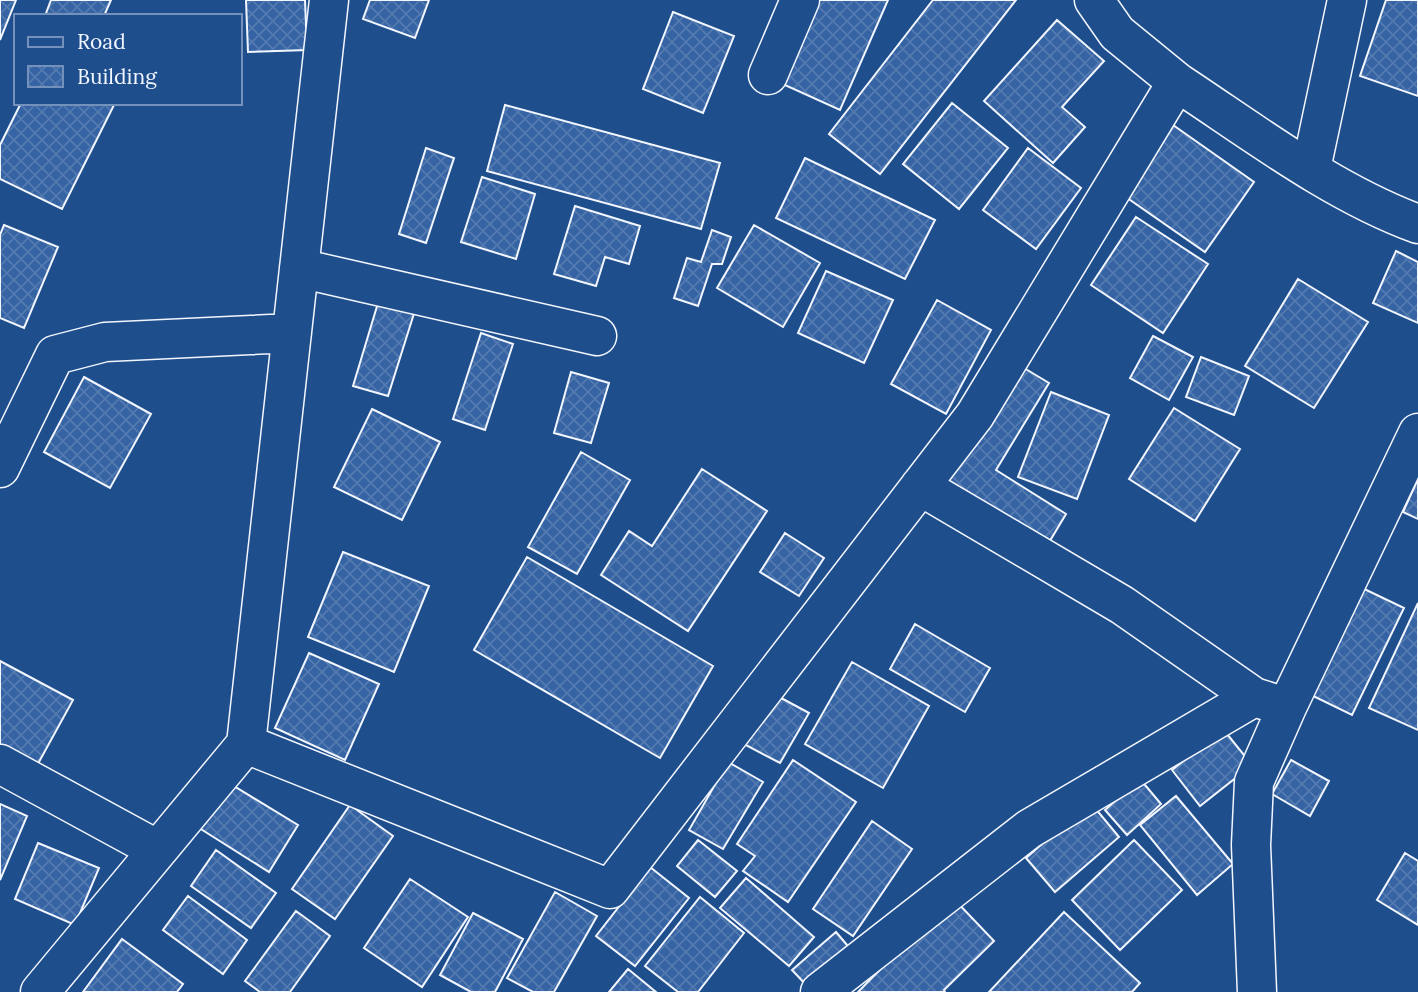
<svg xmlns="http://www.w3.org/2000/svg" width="1418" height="992" font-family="Lora,serif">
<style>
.building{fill:url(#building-cross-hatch);stroke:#f2f6ff;stroke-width:2}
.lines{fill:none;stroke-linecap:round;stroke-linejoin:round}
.minor-casing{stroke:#f2f6ff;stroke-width:41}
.minor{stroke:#1f4e8c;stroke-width:38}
</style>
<defs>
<pattern id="building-cross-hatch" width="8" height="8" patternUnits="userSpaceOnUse" patternTransform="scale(1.75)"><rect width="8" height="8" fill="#3563a3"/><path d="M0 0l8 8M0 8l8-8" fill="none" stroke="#537ab1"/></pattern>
</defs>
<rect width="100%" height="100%" fill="#1f4e8c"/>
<path class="building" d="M 0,0 L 16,0 L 0,40 Z
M 51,0 L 111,0 L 104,16 L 45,16 Z
M 246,0 L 305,0 L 307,50 L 248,52 Z
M 370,0 L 429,0 L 415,38 L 363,19 Z
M 813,0 L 888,0 L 840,110 L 776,81 Z
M 933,0 L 1016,0 L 880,174 L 829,134 Z
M 1386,0 L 1418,0 L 1418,96 L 1360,76 Z
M 673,12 L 734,36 L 703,113 L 643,89 Z
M 1057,20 L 1104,61 L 1062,107 L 1085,127 L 1053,163 L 984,101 Z
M 21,103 L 115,103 L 62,209 L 0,179 L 0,145 Z
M 952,103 L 1008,148 L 959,209 L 903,164 Z
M 505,105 L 720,163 L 701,229 L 487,171 Z
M 1173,125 L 1254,182 L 1205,252 L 1123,195 Z
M 426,148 L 454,158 L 426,243 L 399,234 Z
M 1028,148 L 1081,188 L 1036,249 L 983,210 Z
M 805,158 L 935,220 L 905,279 L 776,218 Z
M 482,177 L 535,194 L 516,259 L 461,242 Z
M 575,206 L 640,226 L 629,264 L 605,257 L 596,286 L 554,274 Z
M 1136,217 L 1208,264 L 1163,333 L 1091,285 Z
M 4,225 L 58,247 L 24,328 L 0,318 L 0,235 Z
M 754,225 L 820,263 L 783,327 L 717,288 Z
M 712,230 L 731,237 L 722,264 L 712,264 L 698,306 L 674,298 L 687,258 L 701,262 Z
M 1396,251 L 1418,262 L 1418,323 L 1373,303 Z
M 826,271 L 893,300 L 864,363 L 798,333 Z
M 1298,279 L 1368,322 L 1314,408 L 1245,366 Z
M 381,293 L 417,304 L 388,396 L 353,386 Z
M 937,300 L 991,330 L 946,414 L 891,384 Z
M 481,333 L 513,344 L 485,430 L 453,419 Z
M 1153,336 L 1193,357 L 1169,400 L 1130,378 Z
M 1201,357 L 1249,376 L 1234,415 L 1186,397 Z
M 1019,365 L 1049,383 L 996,470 L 1066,514 L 1048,544 L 948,482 Z
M 571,372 L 609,383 L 591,443 L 554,433 Z
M 84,377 L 151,414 L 110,488 L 44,452 Z
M 1051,392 L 1109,415 L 1077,499 L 1018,477 Z
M 1174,408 L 1240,449 L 1195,521 L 1129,479 Z
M 372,409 L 440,442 L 402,520 L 334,487 Z
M 581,452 L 630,480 L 577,574 L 528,547 Z
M 702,469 L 767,511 L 688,631 L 601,575 L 629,531 L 652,546 Z
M 1418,479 L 1418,519 L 1403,512 Z
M 785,533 L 824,558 L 799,596 L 760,572 Z
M 343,552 L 429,586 L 394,672 L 308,637 Z
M 527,557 L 713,666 L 660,758 L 474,650 Z
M 1358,586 L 1404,608 L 1352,715 L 1307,693 Z
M 1418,603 L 1418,730 L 1369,708 Z
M 915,624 L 990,668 L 965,712 L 890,669 Z
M 309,653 L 379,684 L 345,760 L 275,728 Z
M 0,661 L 73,700 L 34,771 L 0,752 Z
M 852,662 L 929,706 L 883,788 L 805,744 Z
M 770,692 L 809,713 L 780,763 L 742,743 Z
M 1223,729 L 1252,765 L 1200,806 L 1172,770 Z
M 793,760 L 856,802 L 788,902 L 743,871 L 755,856 L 737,844 Z
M 1291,760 L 1329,781 L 1310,816 L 1272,794 Z
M 728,762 L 763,782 L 723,849 L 689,830 Z
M 1140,779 L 1161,804 L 1127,835 L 1105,810 Z
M 224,780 L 298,825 L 269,872 L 196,826 Z
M 1176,796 L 1233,864 L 1197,895 L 1140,825 Z
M 1090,802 L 1119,837 L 1055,892 L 1026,858 Z
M 0,804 L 27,816 L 0,880 Z
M 350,805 L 393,836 L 335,919 L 292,889 Z
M 872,821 L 912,849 L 853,936 L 813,909 Z
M 698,840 L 737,871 L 715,897 L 677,866 Z
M 1134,840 L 1182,890 L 1120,950 L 1072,900 Z
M 38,843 L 99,868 L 75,925 L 15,899 Z
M 216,850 L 276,893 L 251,928 L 191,886 Z
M 1405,853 L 1418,861 L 1418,925 L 1377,900 Z
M 650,867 L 689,898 L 635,966 L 596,936 Z
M 746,878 L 814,937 L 789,966 L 720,908 Z
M 410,879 L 468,917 L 422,987 L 364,948 Z
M 555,892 L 597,916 L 554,992 L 533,992 L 507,978 Z
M 188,896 L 247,940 L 223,974 L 163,930 Z
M 700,897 L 744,933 L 698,992 L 678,992 L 645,966 Z
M 952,897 L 994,941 L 944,990 L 945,992 L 858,992 Z
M 296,911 L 330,936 L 290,992 L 260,992 L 245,981 Z
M 1064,912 L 1140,983 L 1132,992 L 989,992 Z
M 473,913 L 523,939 L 495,992 L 471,992 L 440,975 Z
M 836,932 L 853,952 L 810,989 L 792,970 Z
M 122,939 L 183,984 L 177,992 L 83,992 Z
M 628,969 L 656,992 L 609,992 Z"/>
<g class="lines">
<g class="minor-casing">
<path id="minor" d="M 1094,0 L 1117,33 L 1177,82
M 768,75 L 800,0
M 1311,169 L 1347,0
M 299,268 L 597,336
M 0,468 L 55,355 L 105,342 L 292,333
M 920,486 L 1122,605 L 1254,697 L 1276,704
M 246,744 L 610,889 L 975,415 L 1177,82 C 1253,132 1333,193 1418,224
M 0,764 L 158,850
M 40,992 L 246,744 L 329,0
M 820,992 L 1029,829 L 1254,697
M 1257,992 L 1251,845 L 1254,782 L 1287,707 L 1418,433"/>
</g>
<use href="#minor" class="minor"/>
</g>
<rect x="14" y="14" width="228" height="91" fill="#1f4e8c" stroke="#7391ba" stroke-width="2"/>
<rect x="28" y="37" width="35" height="10" fill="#1f4e8c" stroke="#7391ba" stroke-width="2"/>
<text x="77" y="49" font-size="21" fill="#f2f6ff">Road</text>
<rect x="28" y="66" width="35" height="21" fill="url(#building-cross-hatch)" stroke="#7391ba" stroke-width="2"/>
<text x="77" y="84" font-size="21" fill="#f2f6ff">Building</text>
</svg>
